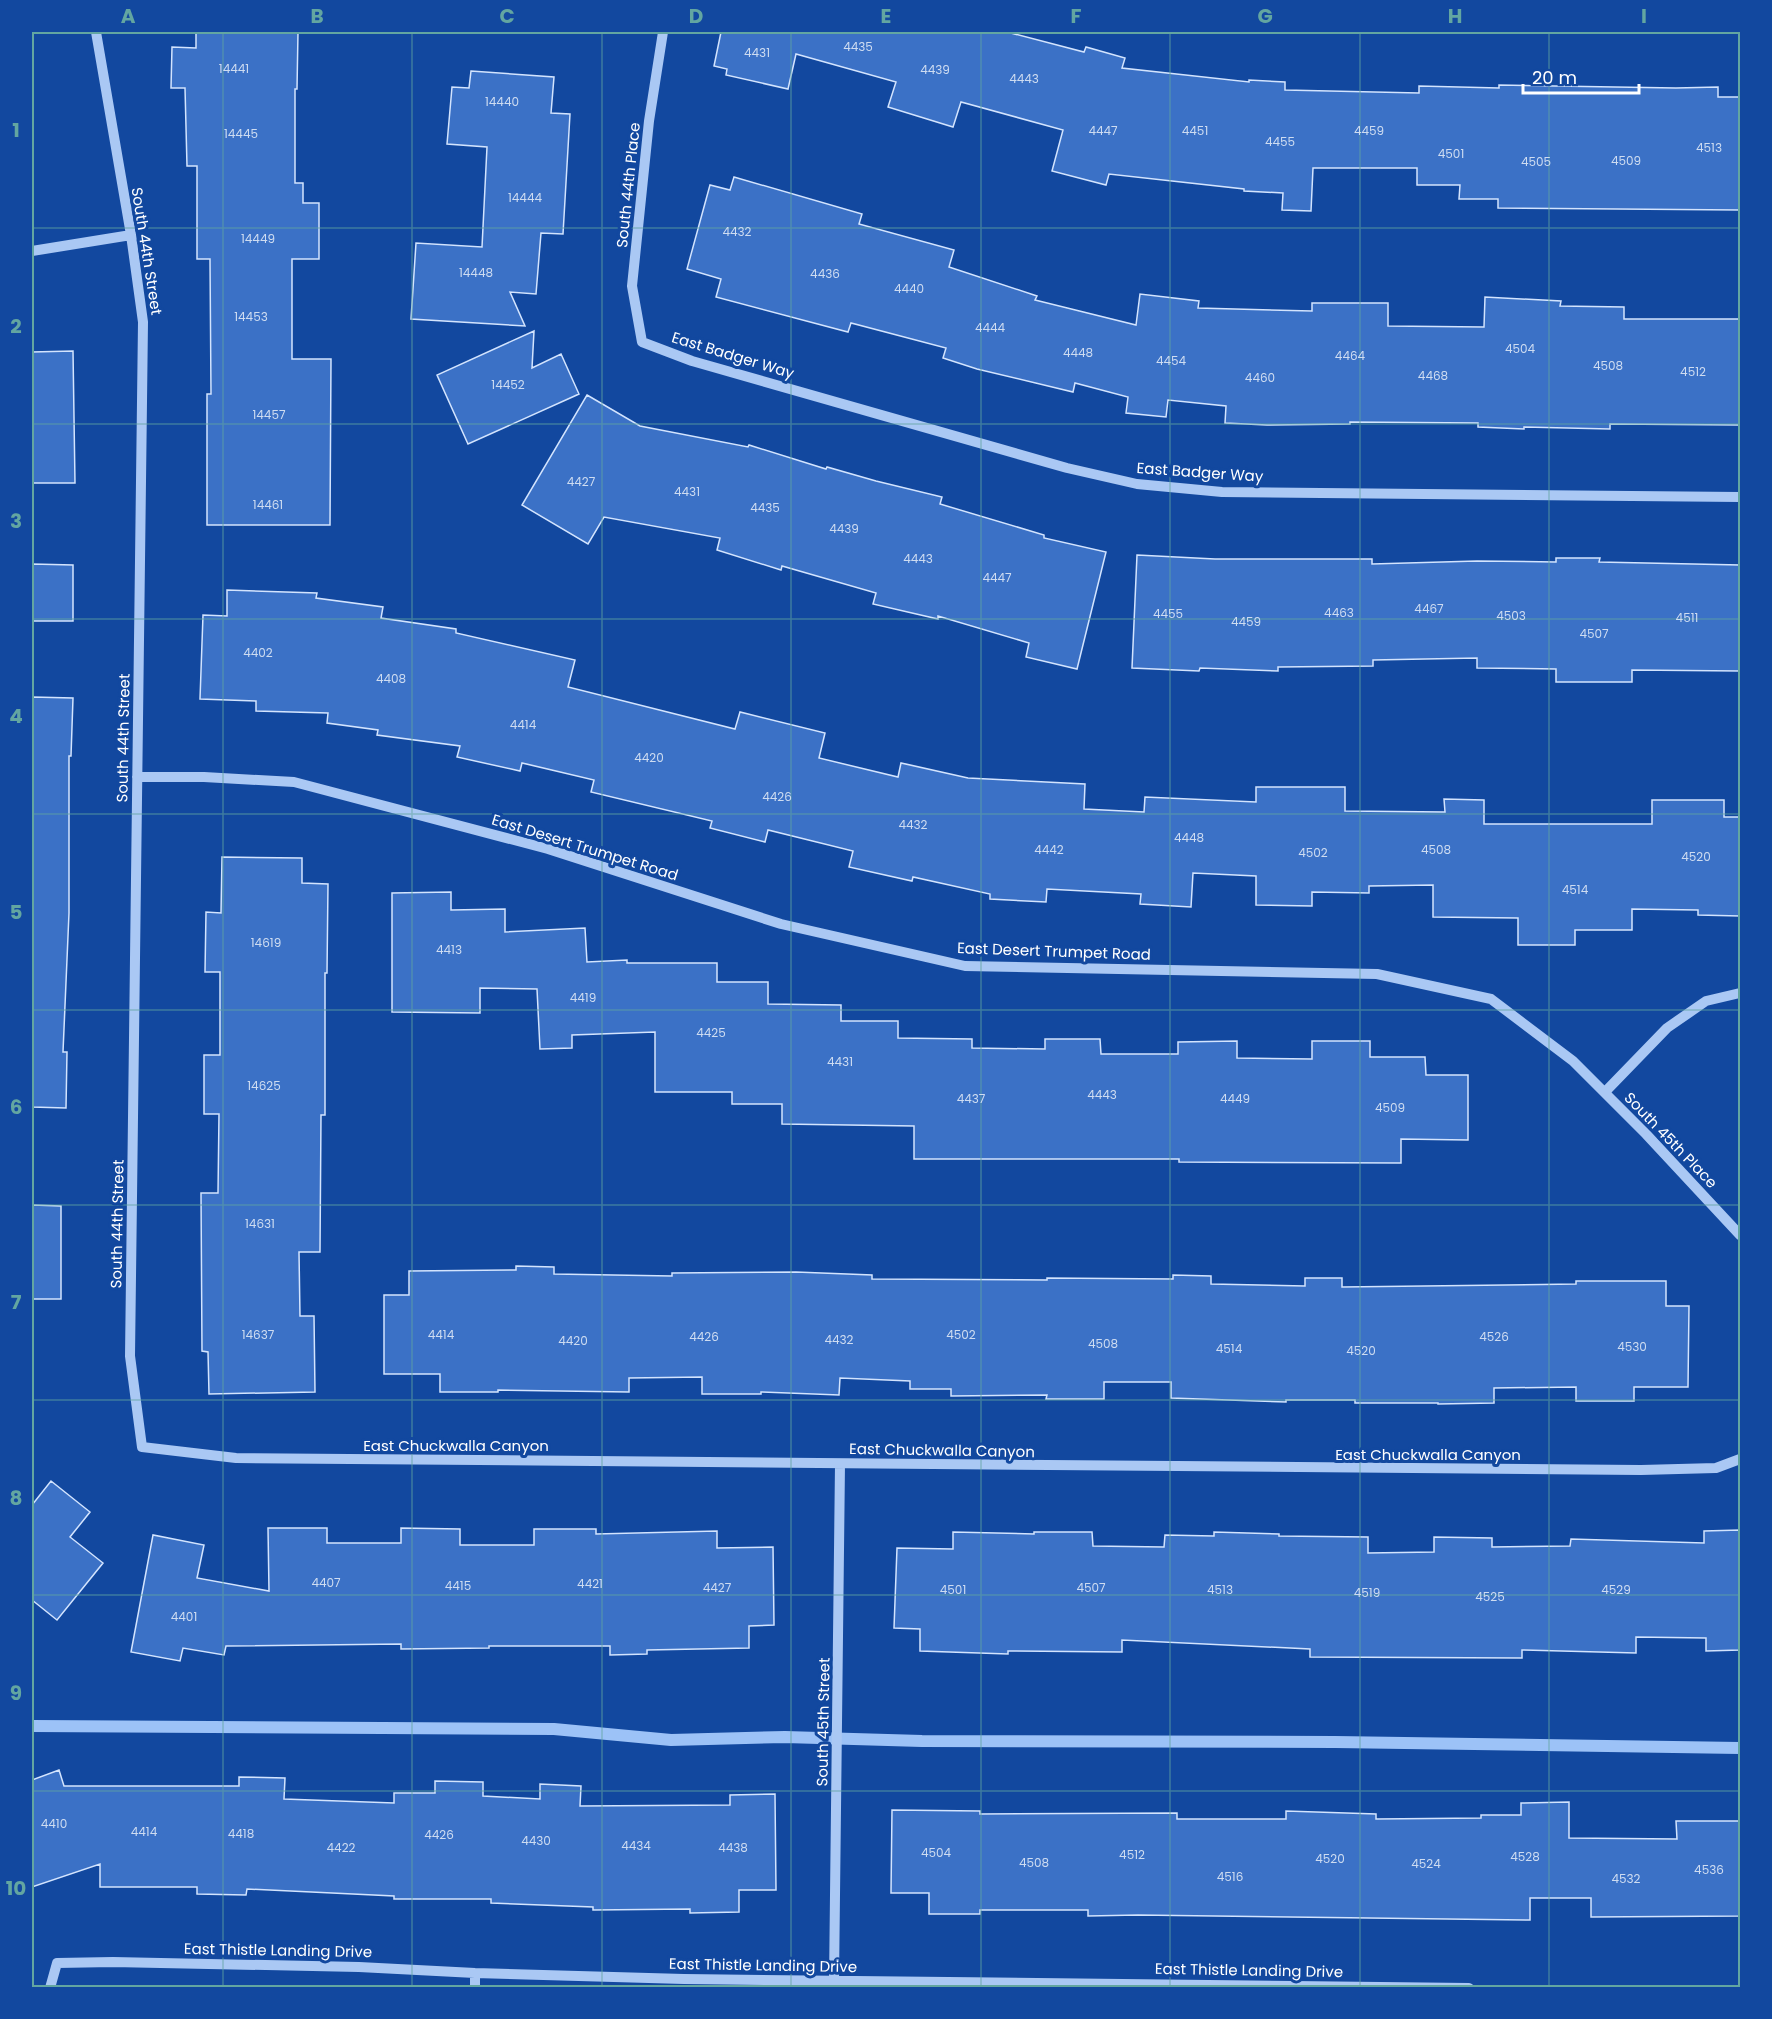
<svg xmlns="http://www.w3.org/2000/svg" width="1772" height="2019" font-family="Poppins,sans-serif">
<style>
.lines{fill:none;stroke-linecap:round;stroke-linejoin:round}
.stream{stroke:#9cc2f7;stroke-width:12}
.building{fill:#3b71c6;stroke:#d3e4fe;stroke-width:1.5}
.minor{stroke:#aac8f4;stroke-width:10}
.grid{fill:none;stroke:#63a6a1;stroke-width:1.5;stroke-opacity:0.55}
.labels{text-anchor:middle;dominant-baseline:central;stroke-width:6;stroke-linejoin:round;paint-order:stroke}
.number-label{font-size:12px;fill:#cedcf1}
.street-label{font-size:15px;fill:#fff;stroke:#12489f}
.neatline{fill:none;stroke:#63a6a1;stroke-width:2}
.grid-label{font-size:20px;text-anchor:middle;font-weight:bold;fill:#63a6a1}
</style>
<rect width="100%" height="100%" fill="#12489f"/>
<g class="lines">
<path class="stream" d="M 32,1726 L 554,1729 L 671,1740 L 785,1737 L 922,1741 L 1335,1742 L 1740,1748"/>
</g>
<path class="building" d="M 196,32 L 298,32 L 297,89 L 295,89 L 295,183 L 303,183 L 303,203 L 319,203 L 319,259 L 292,259 L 292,359 L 331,359 L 330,525 L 207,525 L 207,394 L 211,394 L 210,259 L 197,259 L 197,166 L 187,166 L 185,88 L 171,88 L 172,47 L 196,48 Z
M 721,32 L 1007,32 L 1084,52 L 1086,47 L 1125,58 L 1122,68 L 1249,82 L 1249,80 L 1285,82 L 1285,90 L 1419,93 L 1419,86 L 1499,88 L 1499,85 L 1676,88 L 1718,87 L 1718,97 L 1740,97 L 1740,210 L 1498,208 L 1498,199 L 1459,199 L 1460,185 L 1417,185 L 1417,168 L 1313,168 L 1311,211 L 1282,210 L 1283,193 L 1244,191 L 1244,189 L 1109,174 L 1106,185 L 1052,171 L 1063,130 L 961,102 L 953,127 L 888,107 L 896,82 L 796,54 L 788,89 L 726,75 L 727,69 L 714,66 Z
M 471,71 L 554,77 L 551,113 L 570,114 L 563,234 L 541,233 L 536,294 L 510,292 L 525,326 L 411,319 L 416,243 L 482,247 L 487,147 L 447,144 L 452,87 L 469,88 Z
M 734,177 L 862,214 L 859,224 L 954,250 L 949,267 L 1037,296 L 1035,300 L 1136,325 L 1140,294 L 1199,301 L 1198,308 L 1312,311 L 1312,303 L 1388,303 L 1388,326 L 1484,327 L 1485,297 L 1561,301 L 1560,306 L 1624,307 L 1624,319 L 1740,319 L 1740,425 L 1610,424 L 1610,429 L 1524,427 L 1524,429 L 1478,427 L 1478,423 L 1350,422 L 1350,424 L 1267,425 L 1225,423 L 1226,406 L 1168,400 L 1166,417 L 1126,413 L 1128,397 L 1075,383 L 1073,392 L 977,369 L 943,358 L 946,348 L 851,323 L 848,332 L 716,297 L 721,279 L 687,269 L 710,185 L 730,190 Z
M 534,331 L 532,368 L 561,354 L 579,394 L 468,444 L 437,375 Z
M 73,351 L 75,483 L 32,483 L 32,352 Z
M 587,395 L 640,426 L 748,447 L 749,445 L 826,469 L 827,467 L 876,481 L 942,497 L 940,504 L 1044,535 L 1044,538 L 1106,552 L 1077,669 L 1026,657 L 1029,643 L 938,616 L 938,619 L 873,604 L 876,593 L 782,566 L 781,570 L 717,550 L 720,538 L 604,517 L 588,544 L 522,505 Z
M 1137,555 L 1215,559 L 1372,559 L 1372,564 L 1477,561 L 1556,562 L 1556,558 L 1600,558 L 1599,562 L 1740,565 L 1740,671 L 1632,670 L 1632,682 L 1556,682 L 1556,669 L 1477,668 L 1477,658 L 1373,660 L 1373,666 L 1278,667 L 1278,671 L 1200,668 L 1199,671 L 1132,668 Z
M 32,564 L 73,565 L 73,621 L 32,621 Z
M 227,590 L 317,593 L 316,598 L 383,607 L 381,618 L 456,629 L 456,633 L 575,660 L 568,687 L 735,729 L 740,712 L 825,733 L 819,758 L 898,777 L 901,763 L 968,778 L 1085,784 L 1084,809 L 1144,812 L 1145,797 L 1256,802 L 1256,787 L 1345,787 L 1345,811 L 1445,812 L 1444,799 L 1484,800 L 1484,824 L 1652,824 L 1652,800 L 1724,800 L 1724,817 L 1740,817 L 1740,916 L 1698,915 L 1698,910 L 1632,909 L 1632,930 L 1575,930 L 1575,945 L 1518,945 L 1518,918 L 1433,917 L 1433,885 L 1369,886 L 1369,893 L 1312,892 L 1312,906 L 1256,905 L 1256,876 L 1193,873 L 1191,907 L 1140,904 L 1141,894 L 1047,889 L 1046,902 L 990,899 L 990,894 L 913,877 L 912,881 L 849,867 L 853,851 L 768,830 L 765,842 L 710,828 L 712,821 L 591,792 L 594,780 L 522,763 L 520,771 L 457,757 L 460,746 L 377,735 L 378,730 L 327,723 L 328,713 L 256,711 L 256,701 L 200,699 L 203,615 L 227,616 Z
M 32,697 L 73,698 L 71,756 L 69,756 L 69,913 L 63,1052 L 67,1052 L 66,1108 L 32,1107 Z
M 222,857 L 302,858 L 302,883 L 328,884 L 327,973 L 325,973 L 325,1115 L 321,1115 L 320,1252 L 299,1252 L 300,1316 L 314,1316 L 315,1392 L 209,1394 L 208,1352 L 202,1351 L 201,1193 L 218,1193 L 219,1114 L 204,1114 L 204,1055 L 220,1055 L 220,972 L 205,972 L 206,912 L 221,913 Z
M 451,892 L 451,910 L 505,909 L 505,932 L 585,928 L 587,962 L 627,960 L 627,963 L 717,963 L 717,982 L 768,982 L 768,1004 L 841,1005 L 841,1021 L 898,1021 L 898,1038 L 972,1039 L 972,1048 L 1045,1049 L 1045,1039 L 1100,1039 L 1101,1054 L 1178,1054 L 1178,1042 L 1237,1041 L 1237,1058 L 1312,1059 L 1312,1041 L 1370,1041 L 1370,1057 L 1425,1057 L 1426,1075 L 1468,1075 L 1468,1140 L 1401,1139 L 1401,1163 L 1179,1162 L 1179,1159 L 914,1159 L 914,1126 L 782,1124 L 782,1104 L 732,1104 L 732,1092 L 655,1092 L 655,1032 L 572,1035 L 572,1048 L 540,1049 L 537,989 L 480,988 L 480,1013 L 392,1012 L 392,893 Z
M 32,1205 L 61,1206 L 61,1299 L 32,1299 Z
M 516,1266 L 554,1267 L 554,1274 L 672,1276 L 672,1273 L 796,1272 L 872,1275 L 872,1279 L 1047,1280 L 1047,1278 L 1173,1279 L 1173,1275 L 1211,1276 L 1211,1284 L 1305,1286 L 1305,1278 L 1342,1278 L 1342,1287 L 1576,1284 L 1576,1281 L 1666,1281 L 1666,1306 L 1689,1306 L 1688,1387 L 1634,1387 L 1634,1401 L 1576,1401 L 1576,1387 L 1494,1388 L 1494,1403 L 1438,1404 L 1438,1403 L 1355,1403 L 1355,1400 L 1286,1400 L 1286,1402 L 1171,1398 L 1171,1382 L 1104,1382 L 1104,1399 L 1046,1399 L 1047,1395 L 951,1396 L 951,1389 L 910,1389 L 910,1381 L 840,1378 L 839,1395 L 761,1392 L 761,1394 L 702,1394 L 702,1377 L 629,1378 L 629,1392 L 498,1390 L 498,1392 L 440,1392 L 440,1374 L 384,1374 L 384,1295 L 409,1295 L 409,1271 L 516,1270 Z
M 51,1481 L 90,1512 L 70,1537 L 103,1563 L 57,1620 L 32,1600 L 32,1505 Z
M 268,1528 L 327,1528 L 327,1543 L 401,1543 L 401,1528 L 460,1529 L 460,1545 L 534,1545 L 534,1529 L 596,1529 L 596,1534 L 717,1531 L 717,1548 L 773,1547 L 774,1625 L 749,1626 L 749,1648 L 647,1650 L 647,1654 L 610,1655 L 610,1646 L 489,1646 L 489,1648 L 401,1649 L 401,1644 L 226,1646 L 224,1655 L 183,1648 L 180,1661 L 131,1652 L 153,1535 L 204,1545 L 197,1578 L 269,1591 Z
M 1740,1530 L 1740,1650 L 1706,1651 L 1706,1638 L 1636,1637 L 1636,1653 L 1522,1650 L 1522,1658 L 1310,1657 L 1310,1649 L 1122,1640 L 1122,1652 L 1008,1651 L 1008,1654 L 920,1651 L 920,1629 L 894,1628 L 897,1548 L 953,1549 L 953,1532 L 1034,1534 L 1034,1532 L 1092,1532 L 1093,1546 L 1164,1547 L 1165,1535 L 1214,1536 L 1214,1532 L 1279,1534 L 1279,1536 L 1368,1537 L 1368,1553 L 1434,1552 L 1434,1537 L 1492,1538 L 1492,1547 L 1570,1546 L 1571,1539 L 1704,1543 L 1704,1531 Z
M 59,1770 L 64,1786 L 239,1786 L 239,1777 L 285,1778 L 284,1799 L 394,1803 L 394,1793 L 435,1793 L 435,1781 L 483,1782 L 483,1796 L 540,1799 L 540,1784 L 581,1786 L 580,1806 L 730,1805 L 730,1795 L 775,1794 L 776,1890 L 739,1890 L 739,1912 L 690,1913 L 690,1909 L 593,1910 L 593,1907 L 491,1903 L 491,1899 L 394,1899 L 394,1896 L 247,1889 L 246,1895 L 197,1894 L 197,1887 L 100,1887 L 100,1864 L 32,1887 L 32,1780 Z
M 1569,1802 L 1569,1838 L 1677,1839 L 1676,1821 L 1740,1821 L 1740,1916 L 1591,1917 L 1591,1898 L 1530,1898 L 1530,1920 L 1138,1915 L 1088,1916 L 1088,1910 L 980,1910 L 980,1914 L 929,1914 L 929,1893 L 891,1893 L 892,1810 L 980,1811 L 980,1814 L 1177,1813 L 1177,1819 L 1286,1819 L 1286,1811 L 1376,1814 L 1376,1819 L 1481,1818 L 1481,1815 L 1521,1815 L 1521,1803 Z"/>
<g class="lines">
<path class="minor" d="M 96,32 L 131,235 L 143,322 L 130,1356 L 142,1447 L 236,1458 L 1641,1470 L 1716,1468 L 1740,1459
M 663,32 L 649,121 L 632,286 L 642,342 L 692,361 L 1067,468 L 1137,484 L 1222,492 L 1740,497
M 32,251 L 131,235
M 137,777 L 204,777 L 294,782 L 548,849 L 781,924 L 965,966 L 1377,974 L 1491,999 L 1573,1061 L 1646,1134 L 1740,1235
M 1605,1092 L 1667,1028 L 1706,1001 L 1740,993
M 834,1981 L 840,1464
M 50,1988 L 57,1963 L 113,1962 L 359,1967 L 475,1973 L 684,1979 L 1469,1988
M 475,1988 L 475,1973"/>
</g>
<path class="grid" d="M 223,32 L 223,1988M 412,32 L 412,1988M 602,32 L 602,1988M 791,32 L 791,1988M 981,32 L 981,1988M 1170,32 L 1170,1988M 1360,32 L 1360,1988M 1549,32 L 1549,1988M 32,228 L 1740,228M 32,424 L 1740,424M 32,619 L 1740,619M 32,814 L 1740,814M 32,1010 L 1740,1010M 32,1205 L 1740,1205M 32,1400 L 1740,1400M 32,1595 L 1740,1595M 32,1791 L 1740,1791"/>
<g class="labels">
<g class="number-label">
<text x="858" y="46">4435</text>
<text x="757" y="52">4431</text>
<text x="234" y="68">14441</text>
<text x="935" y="69">4439</text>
<text x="1024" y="78">4443</text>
<text x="502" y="101">14440</text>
<text x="1103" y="130">4447</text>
<text x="1195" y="130">4451</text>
<text x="1369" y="130">4459</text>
<text x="241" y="133">14445</text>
<text x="1280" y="141">4455</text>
<text x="1709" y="147">4513</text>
<text x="1451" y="153">4501</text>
<text x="1626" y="160">4509</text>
<text x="1536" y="161">4505</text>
<text x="525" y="197">14444</text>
<text x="737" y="231">4432</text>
<text x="258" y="238">14449</text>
<text x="476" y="272">14448</text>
<text x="825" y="273">4436</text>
<text x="909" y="288">4440</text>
<text x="251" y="316">14453</text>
<text x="990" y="327">4444</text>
<text x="1520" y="348">4504</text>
<text x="1078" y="352">4448</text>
<text x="1350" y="355">4464</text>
<text x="1171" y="360">4454</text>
<text x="1608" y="365">4508</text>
<text x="1693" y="371">4512</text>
<text x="1433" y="375">4468</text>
<text x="1260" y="377">4460</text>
<text x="508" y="384">14452</text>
<text x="269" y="414">14457</text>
<text x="581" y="481">4427</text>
<text x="687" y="491">4431</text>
<text x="268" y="504">14461</text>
<text x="765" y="507">4435</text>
<text x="844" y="528">4439</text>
<text x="918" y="558">4443</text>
<text x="997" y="577">4447</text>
<text x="1429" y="608">4467</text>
<text x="1339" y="612">4463</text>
<text x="1168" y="613">4455</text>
<text x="1511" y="615">4503</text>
<text x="1687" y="617">4511</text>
<text x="1246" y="621">4459</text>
<text x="1594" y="633">4507</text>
<text x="258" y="652">4402</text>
<text x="391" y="678">4408</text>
<text x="523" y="724">4414</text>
<text x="649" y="757">4420</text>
<text x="777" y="796">4426</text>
<text x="913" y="824">4432</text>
<text x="1189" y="837">4448</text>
<text x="1049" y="849">4442</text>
<text x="1436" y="849">4508</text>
<text x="1313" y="852">4502</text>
<text x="1696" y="856">4520</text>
<text x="1575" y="889">4514</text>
<text x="266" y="942">14619</text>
<text x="449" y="949">4413</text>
<text x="583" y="997">4419</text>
<text x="711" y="1032">4425</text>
<text x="840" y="1061">4431</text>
<text x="264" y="1085">14625</text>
<text x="1102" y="1094">4443</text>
<text x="971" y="1098">4437</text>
<text x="1235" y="1098">4449</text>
<text x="1390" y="1107">4509</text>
<text x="260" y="1223">14631</text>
<text x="258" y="1334">14637</text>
<text x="441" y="1334">4414</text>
<text x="961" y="1334">4502</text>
<text x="704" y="1336">4426</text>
<text x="1494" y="1336">4526</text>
<text x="839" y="1339">4432</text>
<text x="573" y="1340">4420</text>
<text x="1103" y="1343">4508</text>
<text x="1632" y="1346">4530</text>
<text x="1229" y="1348">4514</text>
<text x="1361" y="1350">4520</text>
<text x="326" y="1582">4407</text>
<text x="590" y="1583">4421</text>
<text x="458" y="1585">4415</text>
<text x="717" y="1587">4427</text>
<text x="1091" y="1587">4507</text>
<text x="953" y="1589">4501</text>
<text x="1220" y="1589">4513</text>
<text x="1616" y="1589">4529</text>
<text x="1367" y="1592">4519</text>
<text x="1490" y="1596">4525</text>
<text x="184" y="1616">4401</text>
<text x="54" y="1823">4410</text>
<text x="144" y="1831">4414</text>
<text x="241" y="1833">4418</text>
<text x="439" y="1834">4426</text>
<text x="536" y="1840">4430</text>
<text x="636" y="1845">4434</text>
<text x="341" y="1847">4422</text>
<text x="733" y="1847">4438</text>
<text x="936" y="1852">4504</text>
<text x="1132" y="1854">4512</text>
<text x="1525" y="1856">4528</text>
<text x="1330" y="1858">4520</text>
<text x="1034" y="1862">4508</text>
<text x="1426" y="1863">4524</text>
<text x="1709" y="1869">4536</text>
<text x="1230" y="1876">4516</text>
<text x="1626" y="1878">4532</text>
</g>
<g class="street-label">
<text transform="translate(628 185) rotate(-84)">South 44th Place</text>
<text transform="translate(147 251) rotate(81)">South 44th Street</text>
<text transform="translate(733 355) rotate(17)">East Badger Way</text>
<text transform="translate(1200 472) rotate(4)">East Badger Way</text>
<text transform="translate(123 738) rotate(-89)">South 44th Street</text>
<text transform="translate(585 847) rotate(17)">East Desert Trumpet Road</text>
<text transform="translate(1054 951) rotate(2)">East Desert Trumpet Road</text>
<text transform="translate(1671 1140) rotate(46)">South 45th Place</text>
<text transform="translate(117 1224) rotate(-89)">South 44th Street</text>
<text x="456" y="1445">East Chuckwalla Canyon</text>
<text transform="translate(942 1450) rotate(1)">East Chuckwalla Canyon</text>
<text x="1428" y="1454">East Chuckwalla Canyon</text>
<text transform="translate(823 1722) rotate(-89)">South 45th Street</text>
<text transform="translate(278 1950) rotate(1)">East Thistle Landing Drive</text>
<text transform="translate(763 1965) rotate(1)">East Thistle Landing Drive</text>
<text transform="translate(1249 1970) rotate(1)">East Thistle Landing Drive</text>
</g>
</g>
<rect width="1772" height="2019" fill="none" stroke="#12489f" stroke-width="66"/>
<path d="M1523 84v9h116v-9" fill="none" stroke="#ffffff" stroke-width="3"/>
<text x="1532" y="84" font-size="18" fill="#ffffff" stroke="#12489f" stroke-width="4.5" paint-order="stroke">20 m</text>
<rect x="33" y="33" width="1706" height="1953" class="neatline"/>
<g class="grid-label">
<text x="128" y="23">A</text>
<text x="317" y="23">B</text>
<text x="507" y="23">C</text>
<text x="696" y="23">D</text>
<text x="886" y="23">E</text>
<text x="1076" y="23">F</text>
<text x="1265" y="23">G</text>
<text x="1455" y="23">H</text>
<text x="1644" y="23">I</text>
<text x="16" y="137">1</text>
<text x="16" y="333">2</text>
<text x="16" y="528">3</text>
<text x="16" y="723">4</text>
<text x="16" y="919">5</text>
<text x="16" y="1114">6</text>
<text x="16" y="1309">7</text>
<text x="16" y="1505">8</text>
<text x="16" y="1700">9</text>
<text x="16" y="1895">10</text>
</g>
</svg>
